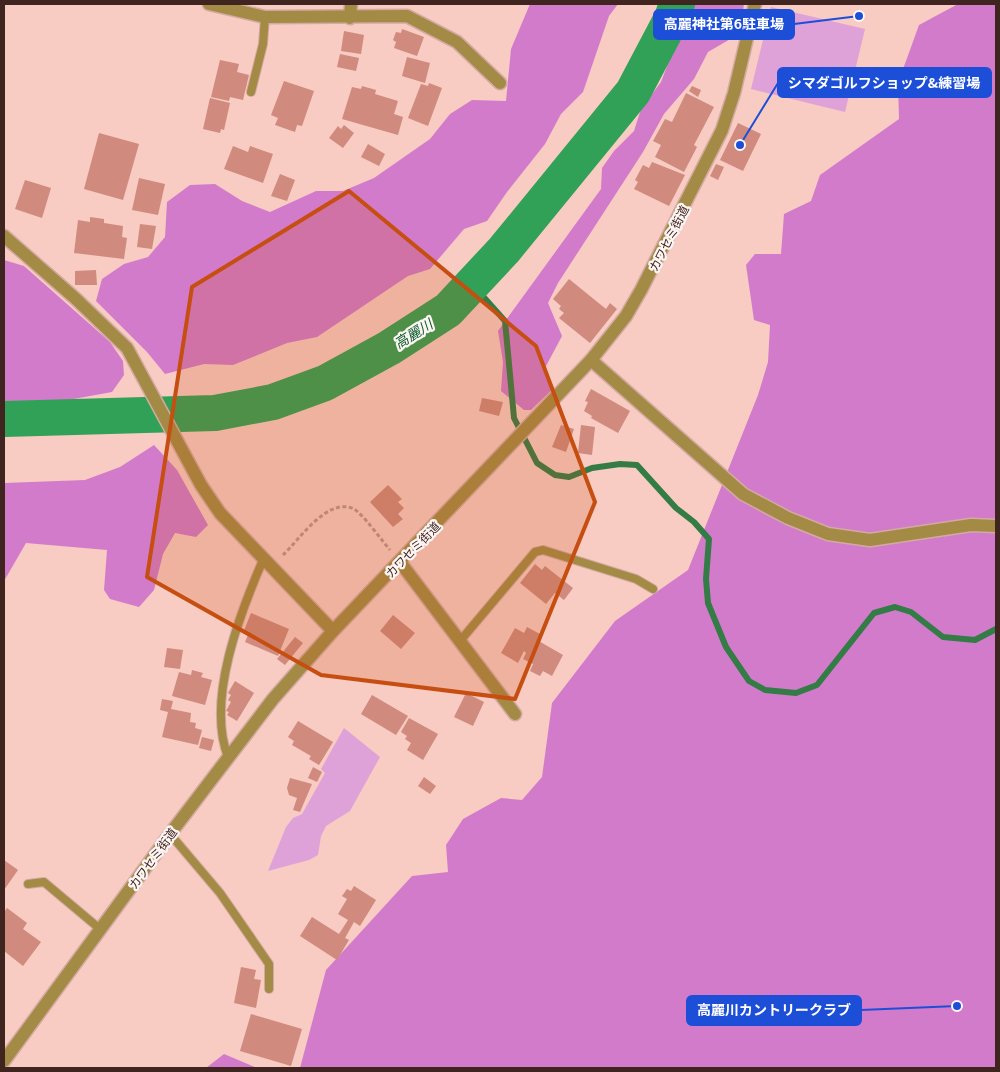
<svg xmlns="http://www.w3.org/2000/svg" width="1000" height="1072" font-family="Georgia,'Noto Sans JP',serif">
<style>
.green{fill:#dfa2d8}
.forest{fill:#d37bcb}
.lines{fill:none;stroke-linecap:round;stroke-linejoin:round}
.stream{stroke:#347c46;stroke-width:6}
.river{stroke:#30a156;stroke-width:36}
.building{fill:#d08a7e}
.service-casing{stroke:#d3aaa2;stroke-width:10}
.minor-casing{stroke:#d3aaa2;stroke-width:15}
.tertiary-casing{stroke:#d3aaa2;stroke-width:15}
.path{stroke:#bc958e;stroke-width:3;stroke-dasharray:4 2.5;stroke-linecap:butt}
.service{stroke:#a48b45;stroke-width:8}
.minor{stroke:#a48b45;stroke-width:12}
.tertiary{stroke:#a48b45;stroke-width:12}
.marked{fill:#c64e10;fill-opacity:0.2;stroke:#c64e10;stroke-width:4;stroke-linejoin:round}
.labels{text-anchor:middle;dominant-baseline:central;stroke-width:4.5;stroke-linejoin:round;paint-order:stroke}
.street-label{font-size:12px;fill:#3f241f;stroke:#fef6f4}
.water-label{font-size:14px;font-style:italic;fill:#0a5b2a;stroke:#fef6f4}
.leader{fill:none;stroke:#1d4ed8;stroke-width:2}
.callout-dot{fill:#1d4ed8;stroke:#fef6f4;stroke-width:2}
.callout{fill:#1d4ed8;stroke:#1d4ed8;stroke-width:2}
.callout-label{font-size:14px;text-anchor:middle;font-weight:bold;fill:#fff}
</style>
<rect width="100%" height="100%" fill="#f8cbc3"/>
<path class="green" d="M 771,7 L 865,29 L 845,112 L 751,89 Z
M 344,728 L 380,757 L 350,811 L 326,826 L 321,836 L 318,855 L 309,860 L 268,871 L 286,827 L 293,818 L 302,814 L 325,773 L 321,769 Z"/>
<path class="forest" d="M 530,4 L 618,4 L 609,16 L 583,92 L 561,114 L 545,144 L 507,192 L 487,221 L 464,229 L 430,269 L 408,276 L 317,337 L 287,343 L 233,365 L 204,364 L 165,374 L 147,352 L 96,301 L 102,279 L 124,264 L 148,257 L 165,237 L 167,202 L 190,185 L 215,184 L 242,201 L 270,212 L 316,191 L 343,191 L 374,178 L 430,139 L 450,114 L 472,100 L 506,101 L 511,49 Z
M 689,4 L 744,4 L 741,26 L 732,38 L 708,52 L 694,79 L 664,114 L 643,152 L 558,283 L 548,303 L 562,336 L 545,368 L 554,388 L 531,410 L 524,410 L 501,391 L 503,362 L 498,331 L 601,189 L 602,168 L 614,151 L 634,131 L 641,109 L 661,82 L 669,61 L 674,39 Z
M 958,4 L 996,4 L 996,1068 L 300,1068 L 326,970 L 412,876 L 448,872 L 446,845 L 463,819 L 501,798 L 522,800 L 542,777 L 552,703 L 615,621 L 688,570 L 758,395 L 768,362 L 770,325 L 754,320 L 746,265 L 755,254 L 781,254 L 784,214 L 811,201 L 820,175 L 899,119 L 898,83 L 919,25 Z
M 4,260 L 24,266 L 110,342 L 123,361 L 124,375 L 112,392 L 19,409 L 4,409 Z
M 154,445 L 177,470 L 208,525 L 196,537 L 175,533 L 163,554 L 154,590 L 139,607 L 110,599 L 104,590 L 107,550 L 26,543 L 4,581 L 4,483 L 85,480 L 120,467 Z
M 224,1054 L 257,1068 L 206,1068 Z"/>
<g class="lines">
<path class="stream" d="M 472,284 L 505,321 L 514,418 L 537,463 L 555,475 L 569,477 L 592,468 L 620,464 L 637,465 L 676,508 L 694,522 L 709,539 L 706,579 L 708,603 L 726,647 L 749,681 L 765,690 L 796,693 L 817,685 L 874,613 L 895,607 L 911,612 L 943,637 L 975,640 L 996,629"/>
<path class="river" d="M 4,419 L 215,413 L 273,402 L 325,383 L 389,348 L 448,310 L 504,250 L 633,92 L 672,18 L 677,4"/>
</g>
<path class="building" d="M 402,29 L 424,37 L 417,56 L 394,48 L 396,42 L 393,40 L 396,32 L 401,33 Z
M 344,31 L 364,35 L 361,54 L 341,51 Z
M 340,54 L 359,58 L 356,71 L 337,67 Z
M 407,57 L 430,63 L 425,83 L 402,76 Z
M 220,60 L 239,64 L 237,72 L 249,75 L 243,100 L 230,97 L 229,101 L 211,97 Z
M 284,81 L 314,91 L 302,126 L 297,125 L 295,132 L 275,125 L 278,118 L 271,115 Z
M 429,83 L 442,88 L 428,126 L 408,118 L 421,84 L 428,86 Z
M 362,86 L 376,90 L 375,94 L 398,101 L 394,114 L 403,117 L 398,135 L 342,119 L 352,87 L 361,89 Z
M 692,86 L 701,90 L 698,97 L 689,91 Z
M 686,93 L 714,107 L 694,145 L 697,147 L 684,172 L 655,157 L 661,145 L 653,141 L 665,119 L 672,122 Z
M 210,98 L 230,103 L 224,130 L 221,129 L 220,133 L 203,129 Z
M 738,123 L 761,134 L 743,171 L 720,160 Z
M 344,125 L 354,133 L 343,148 L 329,138 L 338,126 L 341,129 Z
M 99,133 L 139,144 L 123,200 L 84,189 Z
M 368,144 L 385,154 L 379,166 L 361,157 Z
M 233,146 L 248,152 L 250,146 L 273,154 L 263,183 L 224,169 Z
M 652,162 L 685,175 L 669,206 L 634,189 L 638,182 L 635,180 L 643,165 L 649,168 Z
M 716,164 L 724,167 L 718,180 L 710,176 Z
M 280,174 L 295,180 L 287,201 L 271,196 Z
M 139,178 L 165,184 L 158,215 L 132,210 Z
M 25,180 L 51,188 L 42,218 L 15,209 Z
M 90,217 L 104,219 L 104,223 L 123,226 L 122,237 L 127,238 L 124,259 L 74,253 L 78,220 L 90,222 Z
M 140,224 L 156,226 L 152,249 L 137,247 Z
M 96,270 L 97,285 L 75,285 L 75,271 Z
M 569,279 L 606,309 L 610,303 L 617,309 L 590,343 L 559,318 L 564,313 L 559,309 L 561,306 L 553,299 Z
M 591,389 L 630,411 L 618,433 L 591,418 L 592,416 L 584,411 L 588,402 L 585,401 Z
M 482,398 L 503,402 L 499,416 L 479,411 Z
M 561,425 L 574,429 L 566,452 L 552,447 Z
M 581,425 L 595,427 L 592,455 L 578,453 Z
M 388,485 L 402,499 L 398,502 L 404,508 L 398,514 L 403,519 L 393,527 L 370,502 Z
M 535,564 L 542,570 L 545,566 L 573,588 L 564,600 L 555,593 L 546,604 L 520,583 Z
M 251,613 L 289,629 L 278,656 L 245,642 L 248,635 L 243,633 Z
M 393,615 L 415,633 L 401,649 L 380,631 Z
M 527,627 L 540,634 L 537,640 L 563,655 L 552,676 L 543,671 L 540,676 L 530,671 L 533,664 L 523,659 L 526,653 L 524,651 L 518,663 L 501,653 L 515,628 L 524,633 Z
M 295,637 L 303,643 L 285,665 L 277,659 Z
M 167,648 L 183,650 L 180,669 L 164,667 Z
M 192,670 L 203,673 L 201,677 L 212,680 L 205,705 L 172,696 L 179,672 L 191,675 Z
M 235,681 L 254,693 L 237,721 L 227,715 L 229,712 L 226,711 L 231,702 L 228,700 L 231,695 L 228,693 Z
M 466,693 L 484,702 L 473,726 L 454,717 Z
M 372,695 L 408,716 L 396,735 L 361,714 Z
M 162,699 L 173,701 L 171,709 L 191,713 L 190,722 L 196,723 L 195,728 L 202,730 L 198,745 L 162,737 L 168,712 L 160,710 Z
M 409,718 L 438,734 L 423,760 L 407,750 L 411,743 L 405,739 L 407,736 L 401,732 Z
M 298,721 L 333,742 L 319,765 L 309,759 L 311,756 L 292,745 L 294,741 L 288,737 Z
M 202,737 L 214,740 L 211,751 L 199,748 Z
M 313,767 L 322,772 L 317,782 L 308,778 Z
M 424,777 L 436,786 L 430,794 L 418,786 Z
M 290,778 L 312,784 L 300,812 L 293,810 L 297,798 L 289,795 L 287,788 Z
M 4,860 L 18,870 L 4,890 Z
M 354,886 L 376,900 L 360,926 L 354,922 L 345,938 L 349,940 L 337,960 L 300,936 L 312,917 L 339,934 L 348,920 L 338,914 L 347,899 L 342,896 L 347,889 L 351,891 Z
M 7,908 L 27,923 L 23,929 L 41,942 L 23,966 L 4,951 L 4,912 Z
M 241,967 L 256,970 L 254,979 L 261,980 L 256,1008 L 234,1003 Z
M 251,1014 L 302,1029 L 291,1066 L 240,1051 Z"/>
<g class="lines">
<g class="service-casing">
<path id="service" d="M 251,92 L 263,44 L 265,17
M 460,641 L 535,552 L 543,550 L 636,579 L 653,589
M 228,757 C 206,700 240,613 263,560
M 170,834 L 220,893 L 269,964 L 269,989
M 28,884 L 44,882 L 100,929"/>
</g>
<g class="minor-casing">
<path id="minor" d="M 209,4 L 265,17 L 407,16 L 457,42 L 500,83
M 350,18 L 351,4
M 4,236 L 76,299 L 127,348 L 201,485 L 220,513 L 333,631
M 400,562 L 515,714
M 4,1061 L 170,834 L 273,699 L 333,631 L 591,360 L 626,316 L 641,290 L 722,130 L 734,93 L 755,4"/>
</g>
<g class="tertiary-casing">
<path id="tertiary" d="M 591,360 L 743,494 L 788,518 L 828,534 L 870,540 L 971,525 L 996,526"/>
</g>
<path class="path" d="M 283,555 C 299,540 328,496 354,509 C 362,513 383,542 390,550"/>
<use href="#service" class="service"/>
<use href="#minor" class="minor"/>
<use href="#tertiary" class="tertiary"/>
</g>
<path class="marked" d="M 349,191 L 536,346 L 595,502 L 515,699 L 321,675 L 147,577 L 192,287 Z"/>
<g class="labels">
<g class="street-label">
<text transform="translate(668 238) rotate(-63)">カワセミ街道</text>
<text transform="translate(412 549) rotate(-46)">カワセミ街道</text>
<text transform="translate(152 858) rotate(-54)">カワセミ街道</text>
</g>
<g class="water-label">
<text transform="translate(413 333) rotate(-32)">高麗川</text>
</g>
</g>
<path class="leader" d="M859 16L794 24M740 145L778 83M957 1006L861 1010"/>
<g class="callout-dot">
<circle cx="859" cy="16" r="5"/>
<circle cx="740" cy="145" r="5"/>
<circle cx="957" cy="1006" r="5"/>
</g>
<g class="callout">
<rect x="654" y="10" width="140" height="29" rx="5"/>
<rect x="778" y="68" width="213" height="29" rx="5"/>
<rect x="687" y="996" width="174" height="29" rx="5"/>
</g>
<g class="callout-label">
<text x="724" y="29">高麗神社第6駐車場</text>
<text x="884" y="88">シマダゴルフショップ&amp;練習場</text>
<text x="774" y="1015">高麗川カントリークラブ</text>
</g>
<rect width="1000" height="1072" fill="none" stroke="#3f241f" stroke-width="10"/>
</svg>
